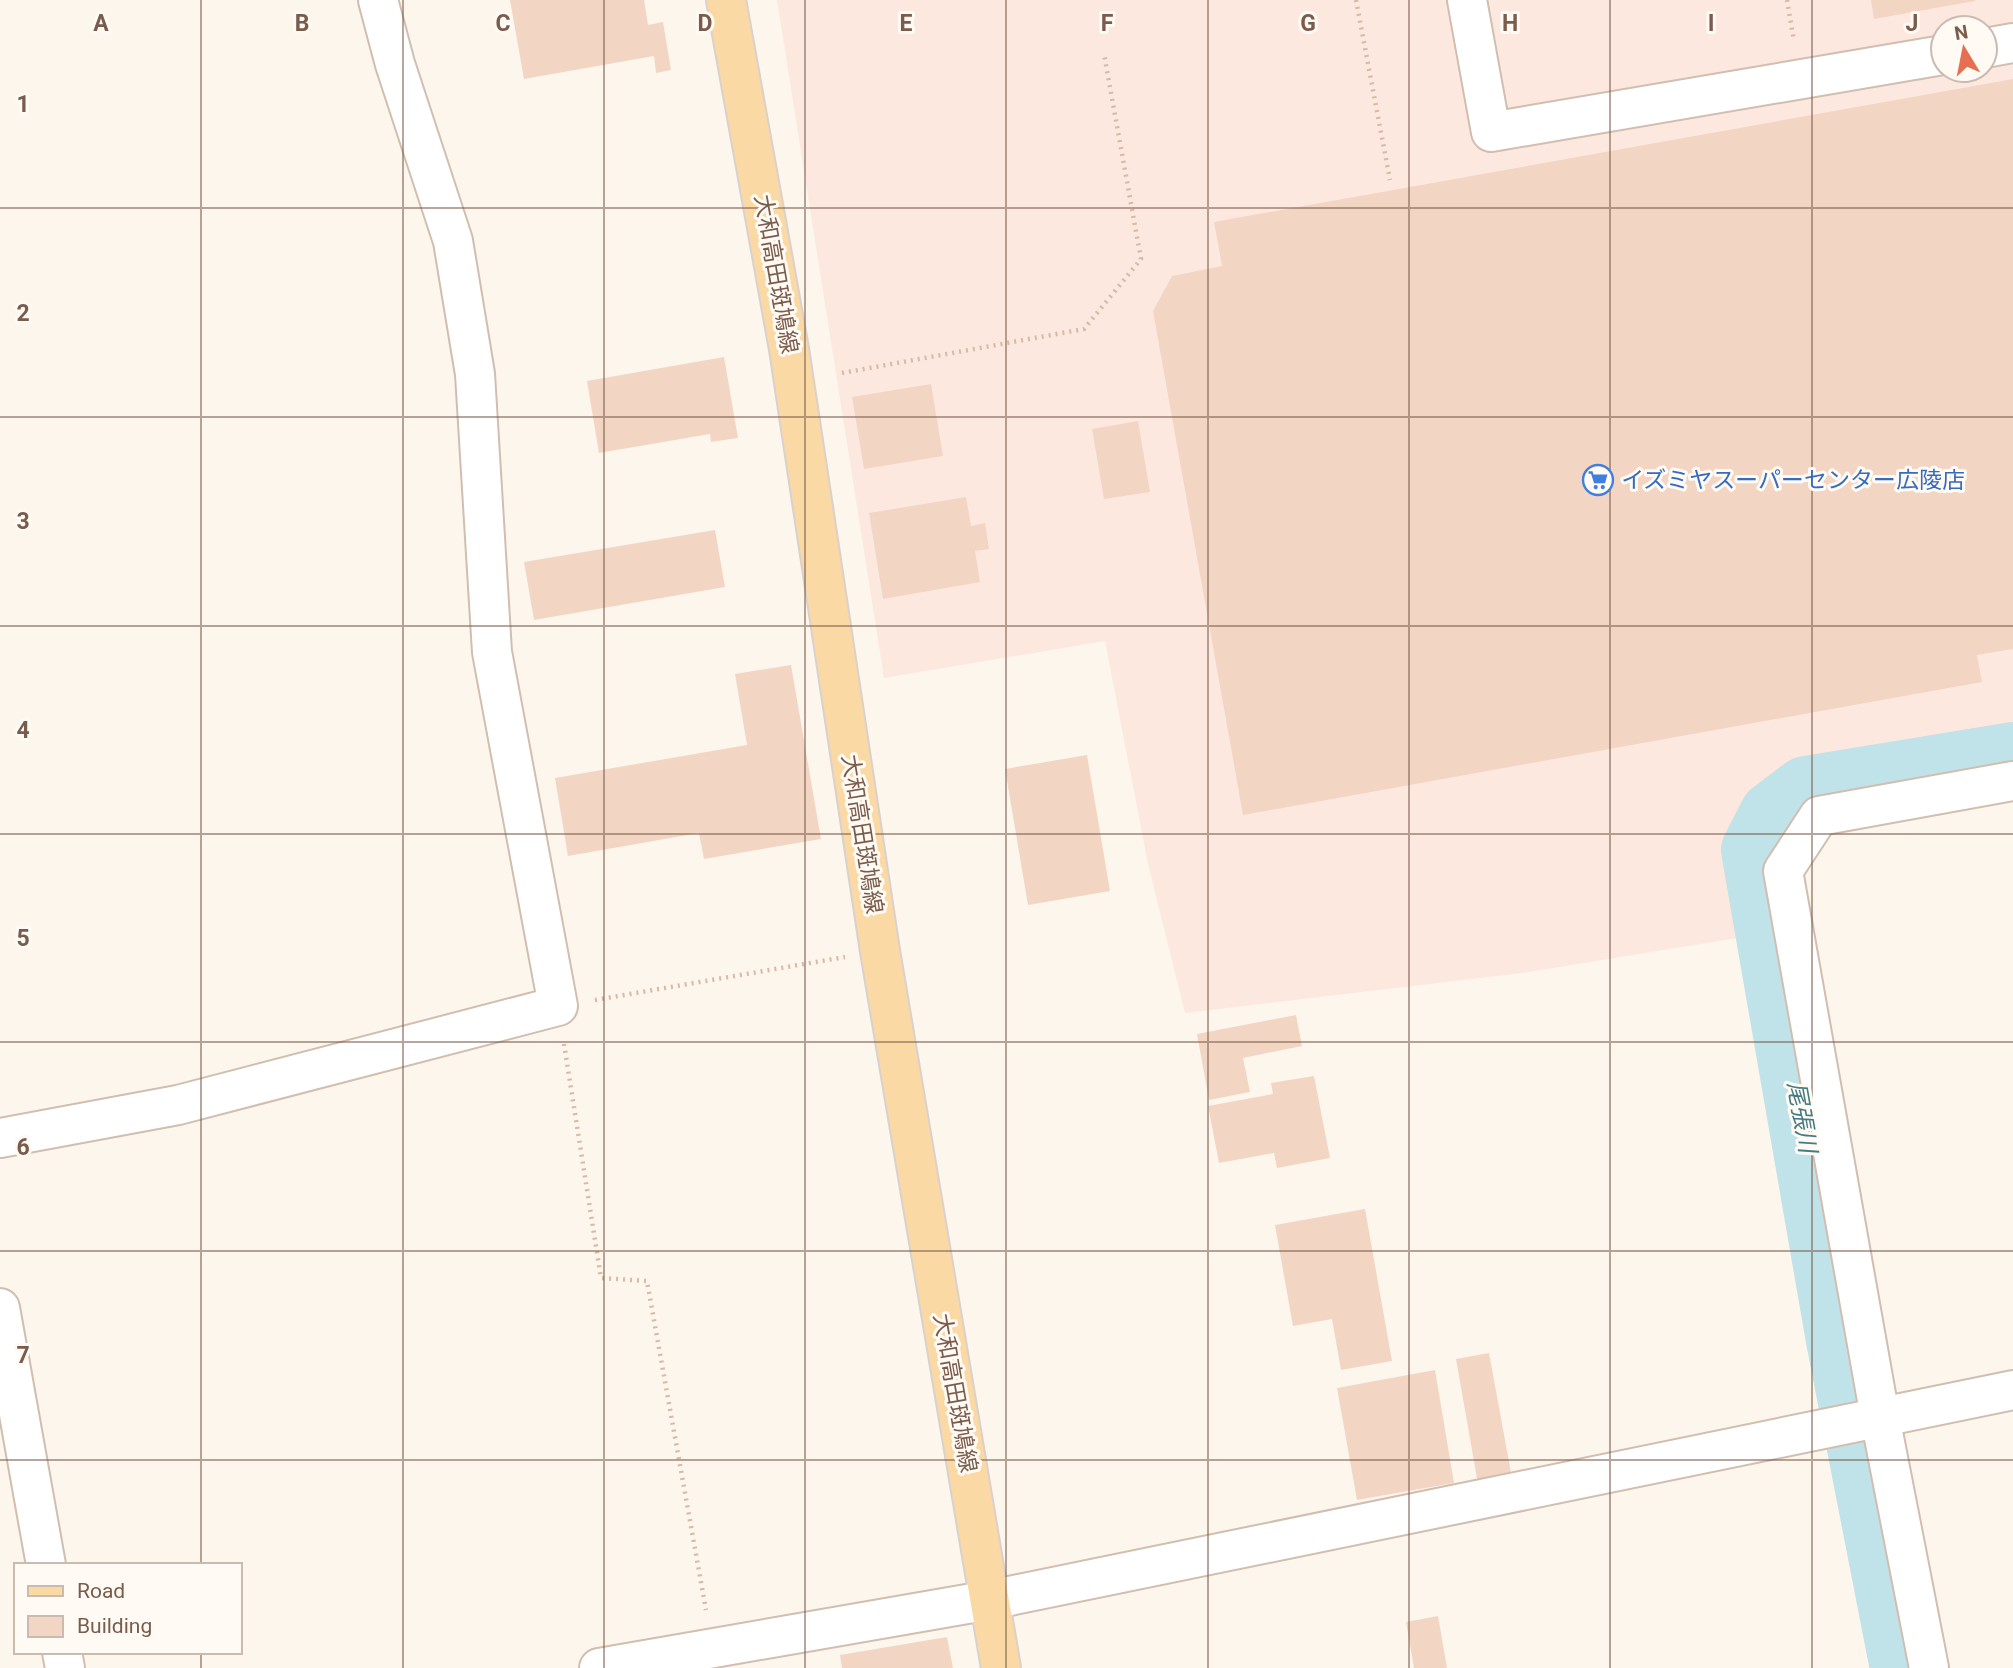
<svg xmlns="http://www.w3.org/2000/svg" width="2013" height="1668" font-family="Roboto,'Noto Sans JP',sans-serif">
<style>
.commercial{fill:#fde8e0;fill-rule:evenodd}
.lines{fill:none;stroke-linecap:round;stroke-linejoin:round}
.river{stroke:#bfe3e8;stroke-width:68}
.building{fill:#f3d5c3}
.minor-casing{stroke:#d1beb0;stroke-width:42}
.major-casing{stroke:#dad1cd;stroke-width:42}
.path{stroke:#d9b8a5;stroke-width:4.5;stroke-dasharray:2 5;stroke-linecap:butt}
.minor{stroke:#fff;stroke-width:38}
.major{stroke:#fbd9a5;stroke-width:38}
.grid{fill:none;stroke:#7a5c4d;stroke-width:2;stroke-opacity:0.55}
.labels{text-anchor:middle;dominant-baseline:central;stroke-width:6;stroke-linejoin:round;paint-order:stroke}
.street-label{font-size:23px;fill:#7a5c4d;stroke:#fffaf3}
.shop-label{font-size:23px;fill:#366cbe;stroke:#fffaf3;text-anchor:start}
.water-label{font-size:24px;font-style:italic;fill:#437c86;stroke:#fffaf3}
.grid-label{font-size:23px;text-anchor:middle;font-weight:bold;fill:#7a5c4d;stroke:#fffaf3;stroke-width:6;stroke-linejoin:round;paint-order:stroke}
</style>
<rect width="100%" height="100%" fill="#fdf6ec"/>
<path class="commercial" d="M 777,0 L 2013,0 L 2013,742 L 1804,779 L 1774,794 L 1754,822 L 1745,857 L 1756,935 L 1522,973 L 1185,1013 L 1148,864 L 1105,641 L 884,678 ZM 1943,28 L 1985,28 L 1985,70 L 1943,70 Z"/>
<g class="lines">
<path class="river" d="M 1904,1668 L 1840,1340 L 1755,850 L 1773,815 L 1806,790 L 2013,756"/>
</g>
<path class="building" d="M 510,0 L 644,0 L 648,25 L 663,22 L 671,70 L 656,73 L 654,56 L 524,79 Z
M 1871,0 L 1975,0 L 1975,1 L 1874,19 Z
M 2013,79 L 2013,649 L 1977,655 L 1982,682 L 1243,815 L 1153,311 L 1172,276 L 1222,266 L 1214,222 Z
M 724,357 L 738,438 L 711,442 L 710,434 L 599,453 L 587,381 Z
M 931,384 L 943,456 L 864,469 L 852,397 Z
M 1138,421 L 1150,492 L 1104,499 L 1092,429 Z
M 966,497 L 971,526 L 985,523 L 989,549 L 975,551 L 980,582 L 883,599 L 869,513 Z
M 715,530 L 725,587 L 534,620 L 524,562 Z
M 791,665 L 821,839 L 704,859 L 699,833 L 568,856 L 555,778 L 747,745 L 735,674 Z
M 1087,755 L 1110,891 L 1028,905 L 1005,769 Z
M 1296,1015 L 1302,1046 L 1243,1058 L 1250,1092 L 1209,1100 L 1197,1034 Z
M 1314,1076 L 1330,1158 L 1277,1168 L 1274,1153 L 1219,1163 L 1208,1106 L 1273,1094 L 1271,1083 Z
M 1365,1209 L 1392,1361 L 1341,1370 L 1332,1319 L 1293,1326 L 1275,1225 Z
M 1489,1353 L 1512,1478 L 1478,1484 L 1456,1359 Z
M 1435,1370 L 1454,1483 L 1357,1500 L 1337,1388 Z
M 1438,1616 L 1447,1668 L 1414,1668 L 1406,1622 Z
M 947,1637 L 953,1668 L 842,1668 L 840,1655 Z"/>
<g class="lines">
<g class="minor-casing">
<path id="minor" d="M 1467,0 L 1491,132 L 1943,55
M 1985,48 L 2013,43
M 0,1138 L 178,1105 L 558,1006 L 492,652 L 475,374 L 453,241 L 395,64 L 378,0
M 0,1308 L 46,1565
M 62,1652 L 65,1668
M 599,1668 L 990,1600 L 2013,1390
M 1929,1668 L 1880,1417 L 1783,871 L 1819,816 L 2013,781"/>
</g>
<g class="major-casing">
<path id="major" d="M 726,0 L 789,349 L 880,951 L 1001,1668"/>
</g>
<path class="path" d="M 1356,0 L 1390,180
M 1787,0 L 1794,41
M 842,373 L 1084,329 L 1141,259 L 1104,54
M 595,1000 L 845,957
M 564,1044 L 601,1278 L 647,1281 L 706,1610"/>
<use href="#minor" class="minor"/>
<use href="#major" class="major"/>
</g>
<path class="grid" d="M 201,0 L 201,1565M 403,0 L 403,1668M 604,0 L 604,1668M 805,0 L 805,1668M 1006,0 L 1006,1668M 1208,0 L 1208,1668M 1409,0 L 1409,1668M 1610,0 L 1610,1668M 1812,0 L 1812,1668M 0,208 L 2013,208M 0,417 L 2013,417M 0,626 L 2013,626M 0,834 L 2013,834M 0,1042 L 2013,1042M 0,1251 L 2013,1251M 0,1460 L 2013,1460M 201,1652 L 201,1668"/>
<defs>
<g id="supermarket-ring" transform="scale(1.575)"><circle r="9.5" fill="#fffaf3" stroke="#3f7fe0" stroke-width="1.5"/><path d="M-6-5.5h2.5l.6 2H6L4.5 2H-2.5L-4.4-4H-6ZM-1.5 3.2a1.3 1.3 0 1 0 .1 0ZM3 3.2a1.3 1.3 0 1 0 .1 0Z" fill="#3f7fe0"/></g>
</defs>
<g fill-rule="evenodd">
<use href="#supermarket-ring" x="1598" y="480"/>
</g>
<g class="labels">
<g class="street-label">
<text transform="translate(776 274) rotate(80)">大和高田斑鳩線</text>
<text transform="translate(862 834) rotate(81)">大和高田斑鳩線</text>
<text transform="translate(955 1393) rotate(80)">大和高田斑鳩線</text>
</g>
<g class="shop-label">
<text x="1621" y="480">イズミヤスーパーセンター広陵店</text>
</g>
<g class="water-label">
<text transform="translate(1802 1117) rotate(80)">尾張川</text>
</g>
</g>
<g class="grid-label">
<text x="101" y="31">A</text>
<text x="302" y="31">B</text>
<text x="503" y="31">C</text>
<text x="705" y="31">D</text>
<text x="906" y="31">E</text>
<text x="1107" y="31">F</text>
<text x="1308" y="31">G</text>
<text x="1510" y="31">H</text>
<text x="1711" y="31">I</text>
<text x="1912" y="31">J</text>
<text x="23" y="112">1</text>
<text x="23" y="321">2</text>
<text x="23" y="529">3</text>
<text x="23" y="738">4</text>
<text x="23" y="946">5</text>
<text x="23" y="1155">6</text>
<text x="23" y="1363">7</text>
</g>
<rect x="14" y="1563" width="228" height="91" fill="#fffaf3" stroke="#cabbb1" stroke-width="2"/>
<rect x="28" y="1586" width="35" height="10" fill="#fbd9a5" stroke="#cabbb1" stroke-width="2"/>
<text x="77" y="1598" font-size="21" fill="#7a5c4d">Road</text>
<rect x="28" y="1616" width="35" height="21" fill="#f3d5c3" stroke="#cabbb1" stroke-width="2"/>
<text x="77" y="1633" font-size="21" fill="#7a5c4d">Building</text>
<g transform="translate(1964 49) rotate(350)"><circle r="33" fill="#fffaf3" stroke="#cabbb1" stroke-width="2"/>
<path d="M0-5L12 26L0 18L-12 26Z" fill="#e76f51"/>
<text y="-10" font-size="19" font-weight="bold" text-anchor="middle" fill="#7a5c4d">N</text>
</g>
</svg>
